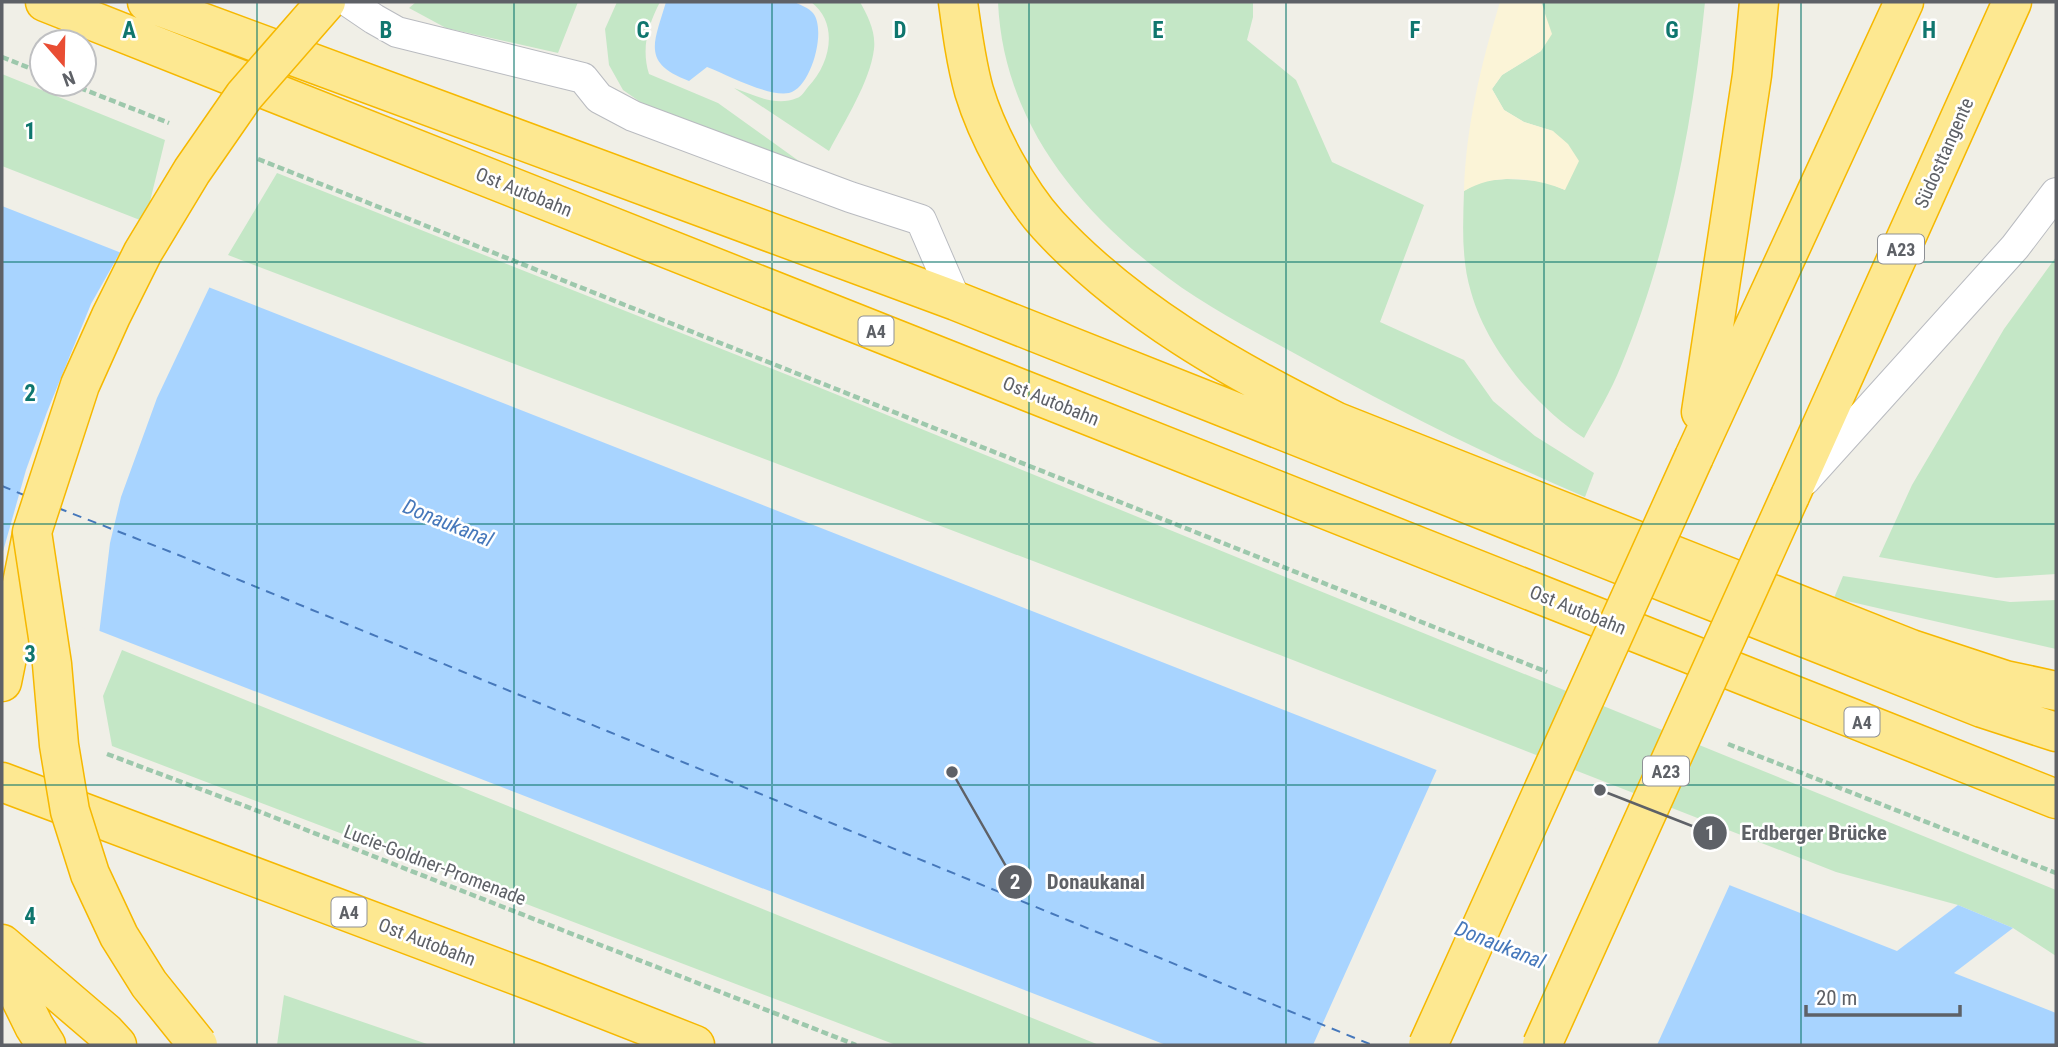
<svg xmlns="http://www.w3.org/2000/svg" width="2058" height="1047" font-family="'Roboto Condensed',sans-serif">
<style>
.green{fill:#c4e7c6}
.sand{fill:#fbf4d7}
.water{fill:#a8d4ff}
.pier{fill:#f0efe7}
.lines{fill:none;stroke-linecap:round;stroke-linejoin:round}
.ferry{stroke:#4678bb;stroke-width:2;stroke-dasharray:9 7;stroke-linecap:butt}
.lane-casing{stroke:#b9bbc0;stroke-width:32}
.highway-casing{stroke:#f6b801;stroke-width:41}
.path{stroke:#9dc8ac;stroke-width:4.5;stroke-dasharray:7 3.5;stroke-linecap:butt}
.lane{stroke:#fff;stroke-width:30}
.highway{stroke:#fde891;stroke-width:38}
.highway-bridge-casing{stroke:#f6b801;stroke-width:41;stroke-linecap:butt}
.highway-bridge{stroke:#fde891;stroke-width:38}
.grid{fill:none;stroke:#0f766e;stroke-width:2;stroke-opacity:0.55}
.labels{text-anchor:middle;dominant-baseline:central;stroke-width:5;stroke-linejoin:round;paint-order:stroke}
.shield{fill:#fff;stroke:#8e9095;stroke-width:2}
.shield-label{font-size:18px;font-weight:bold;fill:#5e6167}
.street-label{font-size:19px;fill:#5e6167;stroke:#fff}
.water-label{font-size:21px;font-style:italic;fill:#4678bb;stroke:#fff}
.grid-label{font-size:23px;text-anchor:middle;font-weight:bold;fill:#0f766e;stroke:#fff;stroke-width:5;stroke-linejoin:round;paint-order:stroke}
.leader{fill:none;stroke:#5e6167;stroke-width:2.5}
.callout-dot{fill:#5e6167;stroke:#fff;stroke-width:2.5}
.mark-label{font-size:21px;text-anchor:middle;font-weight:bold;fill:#fff}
.callout-label{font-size:21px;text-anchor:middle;font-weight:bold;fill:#5e6167;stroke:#fff;stroke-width:5;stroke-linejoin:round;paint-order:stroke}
</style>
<rect width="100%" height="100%" fill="#f0efe7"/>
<path class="green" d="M 416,2 L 578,2 L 558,53 L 446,28 L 409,8 Z
M 617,2 L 660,2 C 648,25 641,48 649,74 L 718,103 L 803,164 L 646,106 L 623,90 L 609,65 L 605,29 Z
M 811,2 L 860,2 C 868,16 876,32 874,49 C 870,82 844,122 829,151 L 734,88 C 754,95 776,107 797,98 C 801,97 805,91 808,87 C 831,63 839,23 811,2 Z
M 998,2 L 1253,2 L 1253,17 L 1247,40 L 1296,80 L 1332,162 L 1424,205 L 1380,322 L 1464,360 L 1493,401 L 1535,436 L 1594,473 L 1585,497 C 1496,459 1408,416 1323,369 C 1266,337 1205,308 1154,267 C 1069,200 1003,114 998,2 Z
M 1541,2 L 1705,2 C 1693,123 1668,254 1621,366 C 1611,391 1597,414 1584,438 C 1536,407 1487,349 1471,292 C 1461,259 1463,224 1464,191 L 1481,181 L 1507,179 L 1544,181 L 1565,190 L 1553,131 L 1524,122 L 1504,110 L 1492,89 L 1502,75 L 1541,51 L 1545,11 Z
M 2,74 L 165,140 L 145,222 L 2,166 Z
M 277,173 L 823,389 L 2056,890 L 2056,956 L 2013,928 L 1958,905 L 1836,872 L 1280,655 L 228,255 Z
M 2056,257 L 2056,574 L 1996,578 L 1879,557 L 1912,485 L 2004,329 Z
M 1843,576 L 2010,602 L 2056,600 L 2056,649 L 1834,598 Z
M 122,650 L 1099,1045 L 896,1045 L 112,746 L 103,696 Z
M 284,995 L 430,1045 L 277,1045 Z"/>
<path class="sand" d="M 1500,2 L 1541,2 L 1552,34 L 1541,51 L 1502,75 L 1492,89 L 1504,110 L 1524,122 L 1553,131 L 1568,144 L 1579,161 L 1565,190 C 1533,177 1495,173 1464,191 C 1466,126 1481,64 1500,2 Z"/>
<path class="water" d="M 666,2 L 795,2 C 800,5 809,8 813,13 C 827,30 811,88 789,93 C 768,97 728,75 707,67 L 689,81 C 641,63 654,43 666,2 Z
M 2,206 L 1897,951 L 1958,905 L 2013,928 L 1954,973 L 2056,1013 L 2056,1045 L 1166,1045 L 2,593 Z"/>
<path class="pier" d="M 122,249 L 211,284 L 157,398 L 121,497 L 110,543 L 99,634 L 2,597 L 2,555 L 26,470 L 47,412 L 91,304 Z
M 1438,767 L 1731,882 L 1657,1045 L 1313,1045 Z"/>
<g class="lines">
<path class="ferry" d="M 2,486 L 24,495
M 58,508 L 176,554 L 1372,1045"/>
<g class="lane-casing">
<path id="lane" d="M 349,2 L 374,19 L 397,32 L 583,78 L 599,98 L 633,116 L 850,197 L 921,220 L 956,301
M 1805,480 L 2015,247 L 2056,193"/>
</g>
<g class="highway-casing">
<path id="highway" d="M 45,2 L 2056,799
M 147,2 L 956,301 L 1982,708 L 2056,732
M 958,2 C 962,32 966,62 974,91 C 987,134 1018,192 1048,225 C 1127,311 1234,371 1337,422 L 1911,649 L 2005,680 L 2056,691
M 1701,412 L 1752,75 L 1759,2
M 1694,457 L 1904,2
M 1790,496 L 2012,2
M 2,682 L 32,534
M 2,782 L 537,983 L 695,1045
M 2,944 L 105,1032 L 117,1045
M 2,961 L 34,1026 L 46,1045"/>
</g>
<path class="path" d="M 2,57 L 42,73
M 70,84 L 169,123
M 258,159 L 1547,672
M 1728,744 L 2056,873
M 107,754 L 240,804 L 856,1045"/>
<use href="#lane" class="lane"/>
<use href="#highway" class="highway"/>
<g class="highway-bridge-casing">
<path id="highway-bridge" d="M 198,1045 L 149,984 L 119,936 L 90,874 L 70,811 L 59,745 L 52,664 L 32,532 L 80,385 L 111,316 L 143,252 L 192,171 L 244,96 L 326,2
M 1428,1045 L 1694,457
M 1542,1045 L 1790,496"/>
</g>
<use href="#highway-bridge" class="highway-bridge"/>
</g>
<path class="grid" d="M 257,2 L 257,1045M 514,2 L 514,1045M 772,2 L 772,1045M 1029,2 L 1029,1045M 1286,2 L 1286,1045M 1544,2 L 1544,1045M 1801,2 L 1801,1045M 2,262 L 2056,262M 2,524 L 2056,524M 2,785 L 2056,785"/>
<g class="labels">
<g class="shield">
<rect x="1878" y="234.5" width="46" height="29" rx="5"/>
<rect x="858.5" y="316.5" width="35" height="29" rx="5"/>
<rect x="1844.5" y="707.5" width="35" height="29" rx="5"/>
<rect x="1643" y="756.5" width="46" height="29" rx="5"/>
<rect x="331.5" y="897.5" width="35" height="29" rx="5"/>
</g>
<g class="shield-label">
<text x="1901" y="249">A23</text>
<text x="876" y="331">A4</text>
<text x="1862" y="722">A4</text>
<text x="1666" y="771">A23</text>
<text x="349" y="912">A4</text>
</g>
<g class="street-label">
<text transform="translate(1944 153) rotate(-66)">Südosttangente</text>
<text transform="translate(524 192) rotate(22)">Ost Autobahn</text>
<text transform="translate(1051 401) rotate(22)">Ost Autobahn</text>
<text transform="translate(1578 610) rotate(22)">Ost Autobahn</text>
<text transform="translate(435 865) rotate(21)">Lucie-Goldner-Promenade</text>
<text transform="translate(427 942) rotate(21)">Ost Autobahn</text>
</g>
<g class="water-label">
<text transform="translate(448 523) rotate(22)">Donaukanal</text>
<text transform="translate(1500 945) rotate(22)">Donaukanal</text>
</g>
</g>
<g class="grid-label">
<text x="129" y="38">A</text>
<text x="386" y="38">B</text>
<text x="643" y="38">C</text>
<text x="900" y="38">D</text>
<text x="1158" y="38">E</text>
<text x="1415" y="38">F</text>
<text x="1672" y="38">G</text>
<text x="1929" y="38">H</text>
<text x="30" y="139">1</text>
<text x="30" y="401">2</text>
<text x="30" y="662">3</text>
<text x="30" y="924">4</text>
</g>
<path class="leader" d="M1600 790L1710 833M952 772L1015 882"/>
<g class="callout-dot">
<circle cx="1600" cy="790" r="7"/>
<circle cx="952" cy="772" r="7"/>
<circle cx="1710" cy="833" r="18"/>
<circle cx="1015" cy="882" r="18"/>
</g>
<g class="mark-label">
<text x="1710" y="840">1</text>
<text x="1015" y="889">2</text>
</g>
<g class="callout-label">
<text x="1814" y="840">Erdberger Brücke</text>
<text x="1096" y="889">Donaukanal</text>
</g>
<rect width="2058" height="1047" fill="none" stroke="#5e6167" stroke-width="7"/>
<g transform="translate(63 63) rotate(160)"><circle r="33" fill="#ffffff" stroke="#bfc0c2" stroke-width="2"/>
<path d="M0-5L12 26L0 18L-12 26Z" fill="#e94d33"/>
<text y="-10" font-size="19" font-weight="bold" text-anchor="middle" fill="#5e6167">N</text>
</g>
<path d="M1806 1005v10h154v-10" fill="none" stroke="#5e6167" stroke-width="3.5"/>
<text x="1816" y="1005" font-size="21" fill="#5e6167" stroke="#ffffff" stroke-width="5" paint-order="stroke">20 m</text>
</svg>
